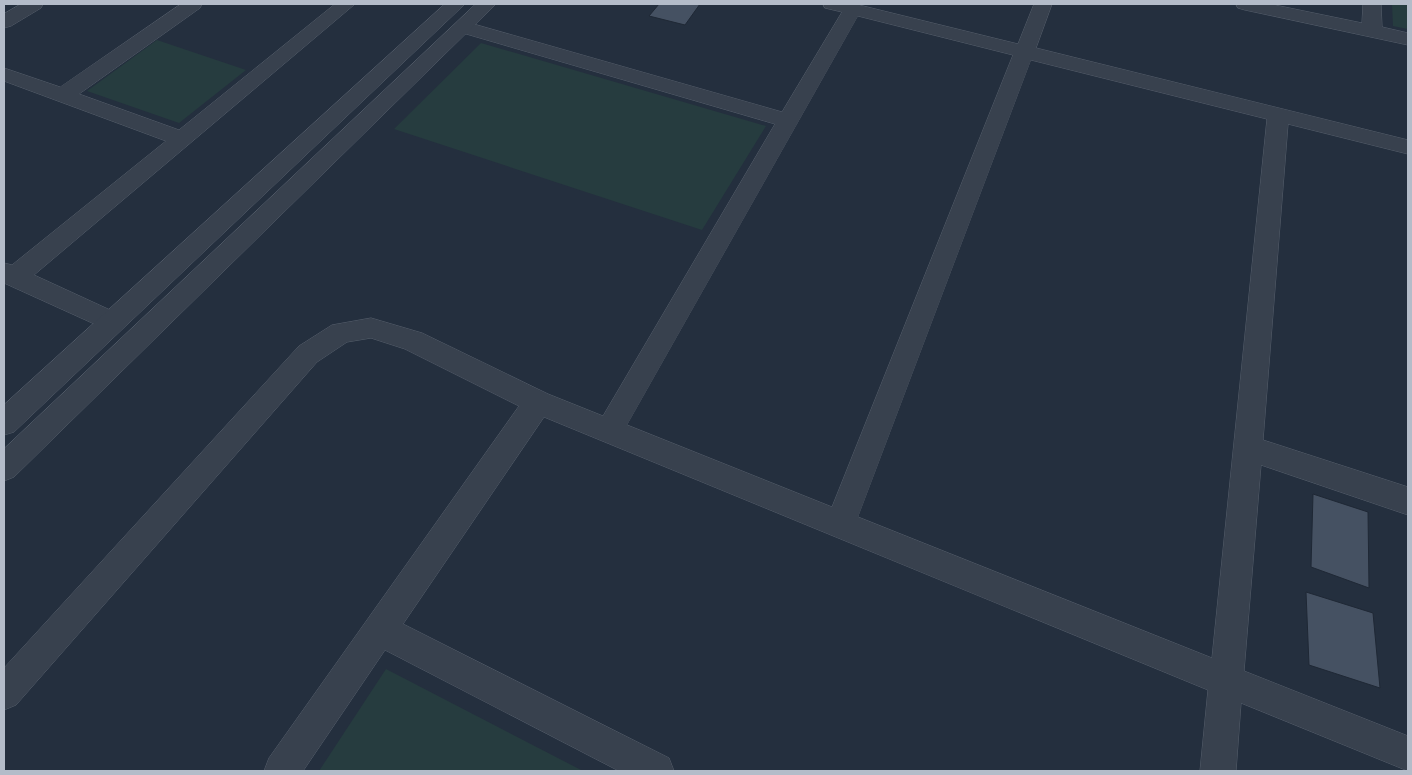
<svg xmlns="http://www.w3.org/2000/svg" width="1412" height="775" font-family="'Noto Sans',sans-serif">
<style>
.green{fill:#263c3f}
.building{fill:#455162;stroke:#1f2835}
.lines{fill:none;stroke-linecap:round;stroke-linejoin:round}
.minor-casing{stroke:#565f6c;stroke-width:1}
.tertiary-casing{stroke:#565f6c;stroke-width:1}
.minor{fill:#38414e;fill-rule:evenodd}
.tertiary{fill:#38414e;fill-rule:evenodd}
</style>
<rect width="100%" height="100%" fill="#242f3e"/>
<path class="green" d="M 1392,4 L 1408,4 L 1408,29 L 1393,26 Z
M 157,40 L 246,70 L 179,123 L 87,91 Z
M 481,43 L 766,126 L 702,230 L 394,129 Z
M 386,669 L 583,771 L 319,771 Z"/>
<path class="building" d="M 659,4 L 700,4 L 685,25 L 649,16 Z
M 1313,494 L 1368,512 L 1369,588 L 1311,567 Z
M 1306,592 L 1373,613 L 1380,688 L 1309,665 Z"/>
<g class="lines">
<g class="minor-casing">
<path id="minor" d="M 21,4 L 43,4 L 41,8 L 11,26 L 4,28 L 4,14 Z
M 181,4 L 202,4 L 200,8 L 79,94 L 179,130 L 335,4 L 355,4 L 34,275 L 121,315 L 125,322 L 121,329 L 112,332 L 4,283 L 4,263 L 12,265 L 166,141 L 4,81 L 4,68 L 60,87 Z
M 823,4 L 855,4 L 1018,44 L 1034,4 L 1052,4 L 1036,48 L 1408,140 L 1408,154 L 1288,124 L 1263,440 L 1408,487 L 1408,515 L 1261,465 L 1244,671 L 1408,736 L 1408,771 L 1241,703 L 1236,771 L 1200,771 L 1208,690 L 544,417 L 403,624 L 669,758 L 674,771 L 619,771 L 385,650 L 303,771 L 264,771 L 269,758 L 519,406 L 405,349 L 371,338 L 347,342 L 317,362 L 16,705 L 4,710 L 4,668 L 299,346 L 332,325 L 371,318 L 422,333 L 548,394 L 603,416 L 775,124 L 456,31 L 453,27 L 456,23 L 463,21 L 470,23 L 782,112 L 842,12 L 825,8 ZM 858,16 L 1013,55 L 832,507 L 627,425 ZM 1031,60 L 1267,119 L 1212,658 L 858,517 Z
M 1236,4 L 1270,4 L 1362,23 L 1363,4 L 1381,4 L 1382,27 L 1408,33 L 1408,45 L 1245,10 L 1238,8 Z"/>
</g>
<g class="tertiary-casing">
<path id="tertiary" d="M 445,4 L 465,4 L 14,432 L 4,435 L 4,405 Z
M 476,4 L 496,4 L 14,477 L 4,481 L 4,449 Z"/>
</g>
<use href="#minor" class="minor"/>
<use href="#tertiary" class="tertiary"/>
</g>
<rect width="1412" height="775" fill="none" stroke="#b4bcc9" stroke-width="10"/>
</svg>
